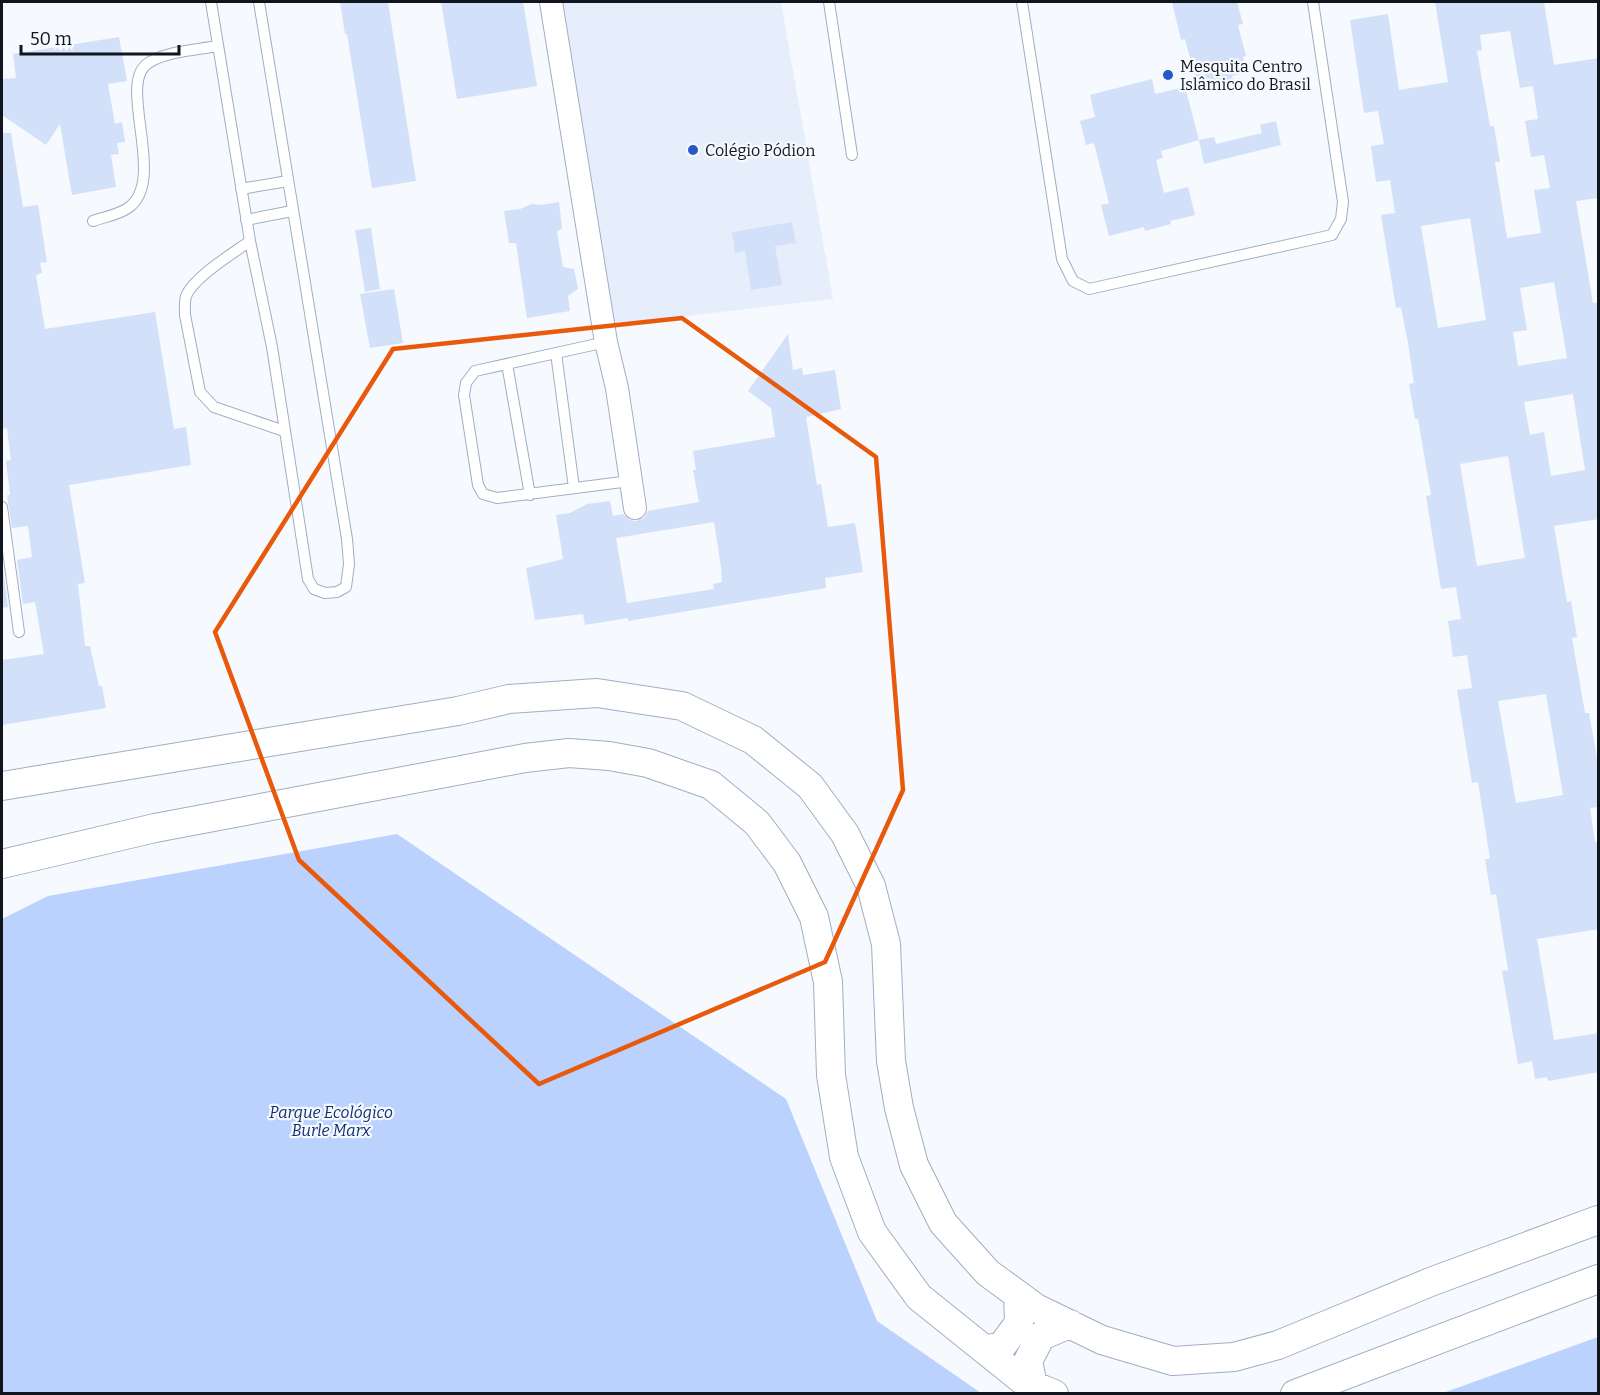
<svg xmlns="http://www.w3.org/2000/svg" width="1600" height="1395" font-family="Bitter,serif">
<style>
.built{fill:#e7eefb}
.green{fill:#bbd2fe}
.building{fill:#d2e0f9;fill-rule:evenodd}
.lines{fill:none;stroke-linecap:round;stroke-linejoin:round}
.service-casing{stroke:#a1adc6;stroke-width:12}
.minor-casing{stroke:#a1adc6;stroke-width:24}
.tertiary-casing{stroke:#a1adc6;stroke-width:30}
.service{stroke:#fff;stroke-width:10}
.minor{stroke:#fff;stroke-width:22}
.tertiary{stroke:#fff;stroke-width:28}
.marked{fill:none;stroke:#e8590c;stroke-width:4.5;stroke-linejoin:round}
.poi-dot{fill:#2858c6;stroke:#f6f9fe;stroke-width:2}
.labels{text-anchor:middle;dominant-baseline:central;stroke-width:4.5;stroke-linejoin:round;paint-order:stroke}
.poi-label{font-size:16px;fill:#10151e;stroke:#f6f9fe;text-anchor:start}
.park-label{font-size:16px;font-style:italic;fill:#122f6f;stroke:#f6f9fe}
</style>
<rect width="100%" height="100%" fill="#f6f9fe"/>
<path class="built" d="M 555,2 L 781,2 L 833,299 L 608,325 Z"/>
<path class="green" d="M 397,834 L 786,1099 L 877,1321 L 981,1393 L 2,1393 L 2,919 L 48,896 Z
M 1598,1337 L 1598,1393 L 1443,1393 Z"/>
<path class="building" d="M 340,2 L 388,2 L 416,181 L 372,188 L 347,34 L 345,34 Z
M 441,2 L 523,2 L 537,86 L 457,99 Z
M 1172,2 L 1237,2 L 1243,24 L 1238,25 L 1246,56 L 1243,57 L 1247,72 L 1232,76 L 1233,79 L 1198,88 L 1185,39 L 1181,40 Z
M 1435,2 L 1544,2 L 1554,65 L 1599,58 L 1599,198 L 1576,201 L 1593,303 L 1599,302 L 1599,519 L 1554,526 L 1567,602 L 1571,601 L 1577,637 L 1572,638 L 1585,713 L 1589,713 L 1599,769 L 1599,807 L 1590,808 L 1595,842 L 1599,841 L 1599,929 L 1537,939 L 1554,1040 L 1599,1033 L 1599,1072 L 1548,1081 L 1547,1077 L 1535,1079 L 1532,1061 L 1518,1064 L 1502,971 L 1508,970 L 1496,894 L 1491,895 L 1485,859 L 1490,859 L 1478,782 L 1472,783 L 1457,690 L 1472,688 L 1467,655 L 1453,657 L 1448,621 L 1461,619 L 1456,587 L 1441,589 L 1426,496 L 1431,495 L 1418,419 L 1415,419 L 1409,384 L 1414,383 L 1408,343 L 1401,307 L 1396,308 L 1381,215 L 1395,213 L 1390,180 L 1376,182 L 1371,146 L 1384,144 L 1378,111 L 1364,113 L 1350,20 L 1388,14 L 1399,90 L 1448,82 ZM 1510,31 L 1520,88 L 1533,86 L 1538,119 L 1525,121 L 1531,157 L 1544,155 L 1550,188 L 1534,190 L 1541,233 L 1507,238 L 1495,162 L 1500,162 L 1494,126 L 1490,126 L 1477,51 L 1482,50 L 1480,35 ZM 1470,218 L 1486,320 L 1438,328 L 1421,226 ZM 1554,282 L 1567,358 L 1518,366 L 1513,332 L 1527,330 L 1520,288 ZM 1573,394 L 1585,470 L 1551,476 L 1544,432 L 1530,435 L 1524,402 ZM 1508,456 L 1525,558 L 1477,566 L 1460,464 ZM 1546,694 L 1563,795 L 1516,803 L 1498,701 Z
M 119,37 L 127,81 L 108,84 L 115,124 L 122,122 L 125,142 L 117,143 L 119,154 L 111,155 L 116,187 L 72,195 L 60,124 L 46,145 L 2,115 L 2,79 L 16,78 L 13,54 Z
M 1152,79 L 1155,94 L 1185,87 L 1199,140 L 1161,151 L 1163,158 L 1156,160 L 1164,193 L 1188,187 L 1195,215 L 1170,221 L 1171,224 L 1145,231 L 1144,227 L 1109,236 L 1101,205 L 1109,203 L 1094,143 L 1086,145 L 1080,121 L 1095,117 L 1090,95 Z
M 1276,121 L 1281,145 L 1204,164 L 1199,140 L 1214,137 L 1216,144 L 1262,133 L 1260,125 Z
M 2,133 L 11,133 L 23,207 L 38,205 L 47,262 L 40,263 L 42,273 L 36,275 L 45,329 L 155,312 L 174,429 L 186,427 L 191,465 L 69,485 L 85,583 L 78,584 L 85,646 L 90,646 L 99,686 L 102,686 L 106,708 L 2,725 L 2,660 L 44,654 L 35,602 L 23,604 L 17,560 L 32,557 L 28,526 L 12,528 L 7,495 L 10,495 L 6,461 L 11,460 L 7,428 L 2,429 Z
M 559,202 L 562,228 L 557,232 L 563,267 L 574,269 L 578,289 L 568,296 L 570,311 L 527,318 L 516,243 L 509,243 L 504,211 L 520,209 L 532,204 L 541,205 Z
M 792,222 L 796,243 L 775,246 L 782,285 L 751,290 L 745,251 L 735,253 L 732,232 Z
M 371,228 L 380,289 L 365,292 L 355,230 Z
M 394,289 L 403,343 L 370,348 L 360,294 Z
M 788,334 L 793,370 L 802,368 L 803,375 L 835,370 L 841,409 L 806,417 L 817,485 L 821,484 L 828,527 L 855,523 L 863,572 L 825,578 L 826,588 L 628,621 L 628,618 L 585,625 L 583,614 L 535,620 L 526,568 L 563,559 L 556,515 L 570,513 L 587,504 L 610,501 L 613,516 L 623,514 L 630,520 L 636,521 L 644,518 L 648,511 L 699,502 L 693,470 L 696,470 L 693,451 L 775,437 L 771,408 L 748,391 ZM 714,522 L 721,567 L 722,582 L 713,584 L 714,589 L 627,603 L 616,538 Z
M 2,562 L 8,607 L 2,608 Z"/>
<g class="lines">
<g class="service-casing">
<path id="service" d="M 211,2 L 250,241 L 272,347 L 308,579 L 314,589 L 325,593 L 337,592 L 346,587 L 349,564 L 347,539 L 259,2
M 829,2 L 852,155
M 1022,2 L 1062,259 L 1073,281 L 1089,289 L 1332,235 L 1341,219 L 1343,202 L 1313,2
M 241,189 L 288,181
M 246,220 L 292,211
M 93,221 C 104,217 118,215 128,208 C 169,180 114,80 150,62 C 169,51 196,50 217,46
M 250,241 C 232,254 194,277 186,296 C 184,303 185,309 185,315 L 200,392 L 214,407 L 284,431
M 606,342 L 475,371 L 466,383 L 464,395 L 478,485 L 483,494 L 497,498 L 630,481
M 556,353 L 574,488
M 507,364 L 530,495
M 2,507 L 19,632"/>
</g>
<g class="minor-casing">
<path id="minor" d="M 551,2 L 606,342 L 617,388 L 635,508"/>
</g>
<g class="tertiary-casing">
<path id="tertiary" d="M 2,786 L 458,711 L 509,699 L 597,693 L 682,706 L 753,740 L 810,786 L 845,834 L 871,886 L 886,944 L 891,1061 L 899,1108 L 914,1165 L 943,1223 L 988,1273 L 1036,1308 L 1102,1340 L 1173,1361 L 1234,1357 L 1278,1345 L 1433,1281 L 1598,1220
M 2,864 L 155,828 L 525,758 L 569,753 L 609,756 L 648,763 L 711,785 L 757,823 L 787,863 L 814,917 L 828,982 L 831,1075 L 844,1157 L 872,1232 L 919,1297 L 1025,1382 L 1054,1394
M 985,1350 L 1002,1346 L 1019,1323 L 1018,1295
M 1033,1385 L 1028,1361 L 1041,1336 L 1070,1324
M 1295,1394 L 1598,1279"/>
</g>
<use href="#service" class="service"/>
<use href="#minor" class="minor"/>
<use href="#tertiary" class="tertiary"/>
</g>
<path class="marked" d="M 682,318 L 876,457 L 903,790 L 825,962 L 539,1084 L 299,860 L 215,632 L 393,349 Z"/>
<g class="poi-dot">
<circle cx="1168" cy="75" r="6"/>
<circle cx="693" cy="150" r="6"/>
</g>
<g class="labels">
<g class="poi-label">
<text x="1180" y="66">Mesquita Centro<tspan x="1180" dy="18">Islâmico do Brasil</tspan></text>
<text x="705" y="150">Colégio Pódion</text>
</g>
<g class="park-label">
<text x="331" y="1112">Parque Ecológico<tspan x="331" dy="18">Burle Marx</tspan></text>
</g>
</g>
<rect width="1600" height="1395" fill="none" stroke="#10151e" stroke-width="6"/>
<path d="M21 45v9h158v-9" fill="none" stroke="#10151e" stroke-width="3"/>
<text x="30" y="45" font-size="18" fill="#10151e" stroke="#f6f9fe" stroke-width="4.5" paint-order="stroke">50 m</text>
</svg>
